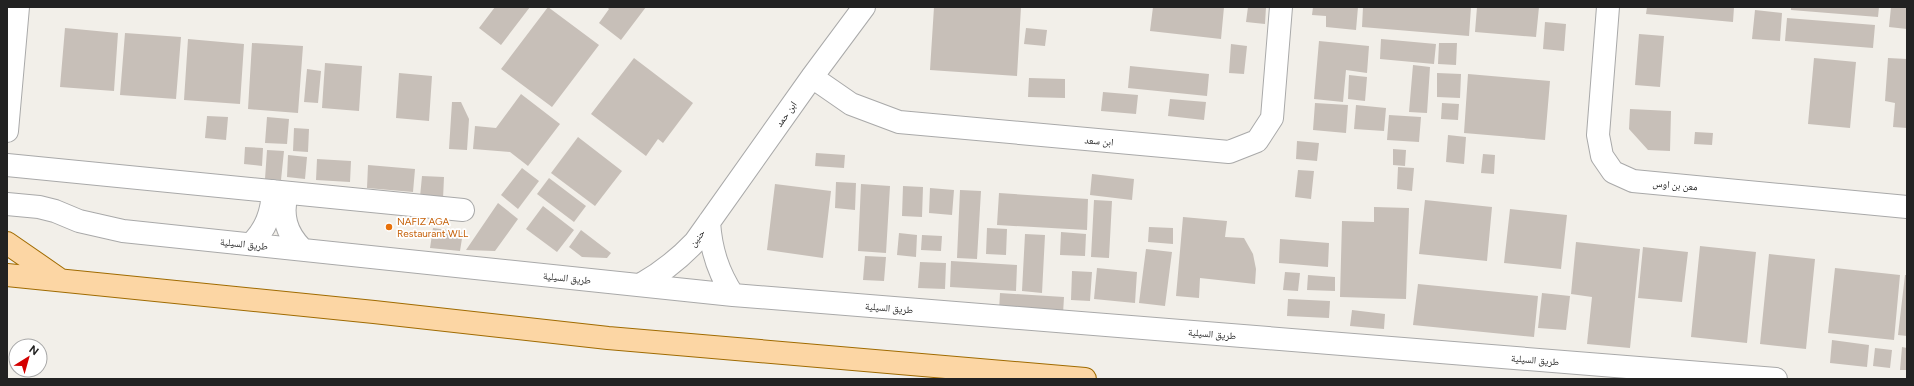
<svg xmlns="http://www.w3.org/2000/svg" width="1914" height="386" font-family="Figtree,'Noto Naskh Arabic',sans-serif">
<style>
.building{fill:#c7bfb8}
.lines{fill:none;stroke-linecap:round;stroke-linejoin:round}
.street-casing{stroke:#a9a9a9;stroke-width:24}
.primary-casing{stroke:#a06b00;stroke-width:24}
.street{stroke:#fff;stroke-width:22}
.primary{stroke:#fcd6a4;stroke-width:22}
.food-dot{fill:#e8710a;stroke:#fff;stroke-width:1.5}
.labels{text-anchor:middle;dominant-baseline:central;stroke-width:3.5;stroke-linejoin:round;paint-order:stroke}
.street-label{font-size:10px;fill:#222;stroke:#fff}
.food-label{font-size:10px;fill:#c56008;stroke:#fff;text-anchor:start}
</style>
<rect width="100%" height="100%" fill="#f2efe9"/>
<path class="building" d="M 495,7 L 530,7 L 501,45 L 479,28 Z
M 548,7 L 599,45 L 552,107 L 501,69 Z
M 607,7 L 646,7 L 621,40 L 599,23 L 609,9 Z
M 934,7 L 1021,7 L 1017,76 L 930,70 Z
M 1153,7 L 1224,7 L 1221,39 L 1150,31 Z
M 1248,7 L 1266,7 L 1265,24 L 1246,22 Z
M 1313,7 L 1358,7 L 1356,30 L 1326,27 L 1326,16 L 1312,15 Z
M 1363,7 L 1471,7 L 1469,36 L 1362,27 Z
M 1477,7 L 1539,7 L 1536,37 L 1475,32 Z
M 1647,7 L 1734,7 L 1733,22 L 1646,14 Z
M 1791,7 L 1879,7 L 1878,17 L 1791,10 Z
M 1891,7 L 1907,7 L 1907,29 L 1889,27 Z
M 1755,10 L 1782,13 L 1780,41 L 1752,39 Z
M 1787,18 L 1875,25 L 1873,48 L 1785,41 Z
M 1545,22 L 1566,24 L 1564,51 L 1543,49 Z
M 65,28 L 118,33 L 114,91 L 60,87 Z
M 1026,28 L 1047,30 L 1045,46 L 1024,44 Z
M 125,33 L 181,37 L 176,99 L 120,95 Z
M 1639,34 L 1664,36 L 1660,87 L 1635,85 Z
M 188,39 L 244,44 L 240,104 L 184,100 Z
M 1381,39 L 1436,44 L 1434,64 L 1380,59 Z
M 1319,41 L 1369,46 L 1367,73 L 1346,70 L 1343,102 L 1314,99 Z
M 252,43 L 303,46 L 298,113 L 248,109 Z
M 1439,43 L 1457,43 L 1456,65 L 1438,64 Z
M 1231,44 L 1247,46 L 1244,74 L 1229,73 Z
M 634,58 L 693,103 L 663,143 L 658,139 L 646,156 L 591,114 Z
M 1814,58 L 1856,62 L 1850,128 L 1808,124 Z
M 1888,58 L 1907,59 L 1907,128 L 1893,127 L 1895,103 L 1885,101 Z
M 325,63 L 362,66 L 359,111 L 322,108 Z
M 1413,65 L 1430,67 L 1427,113 L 1409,112 Z
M 1130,66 L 1209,74 L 1207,96 L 1128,88 Z
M 307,69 L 321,71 L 318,103 L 304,102 Z
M 399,73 L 432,76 L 429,121 L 396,118 Z
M 1437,73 L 1461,74 L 1460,98 L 1437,97 Z
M 1468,74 L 1550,81 L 1545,140 L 1464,133 Z
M 1349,75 L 1367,77 L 1365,101 L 1348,99 Z
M 1029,78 L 1065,79 L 1065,98 L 1028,97 Z
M 1103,92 L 1138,95 L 1136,114 L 1101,111 Z
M 521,94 L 560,124 L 528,166 L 510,152 L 473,149 L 475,126 L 496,128 Z
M 1170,99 L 1206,102 L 1204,120 L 1168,116 Z
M 452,102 L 461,102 L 469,119 L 467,150 L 449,149 Z
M 1315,103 L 1348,105 L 1346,133 L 1313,130 Z
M 1442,103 L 1459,104 L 1458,120 L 1441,119 Z
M 1356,105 L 1386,108 L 1384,131 L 1354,129 Z
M 1630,109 L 1671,111 L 1670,151 L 1648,150 L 1629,129 Z
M 1389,115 L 1421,117 L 1419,142 L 1387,140 Z
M 207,116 L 228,117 L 226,140 L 205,138 Z
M 267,117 L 289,119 L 287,144 L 265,143 Z
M 294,128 L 309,129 L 308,152 L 293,151 Z
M 1695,132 L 1713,133 L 1712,145 L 1694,144 Z
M 1448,135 L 1466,137 L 1464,164 L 1446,162 Z
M 578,137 L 622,171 L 595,206 L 551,173 Z
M 1297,141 L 1319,143 L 1317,161 L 1296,159 Z
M 245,147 L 263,148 L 262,166 L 244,164 Z
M 1393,149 L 1406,150 L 1405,166 L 1393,165 Z
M 267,150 L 284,151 L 281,180 L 265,179 Z
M 816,153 L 845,155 L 844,168 L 815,166 Z
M 1483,154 L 1495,155 L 1494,174 L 1481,173 Z
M 288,155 L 307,157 L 305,179 L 287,177 Z
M 317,159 L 351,161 L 350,182 L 316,180 Z
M 368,165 L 415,169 L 413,192 L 367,188 Z
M 1398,167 L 1414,168 L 1412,191 L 1397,189 Z
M 522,168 L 539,181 L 518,209 L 501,195 Z
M 1298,170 L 1314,171 L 1311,199 L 1295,197 Z
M 1092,174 L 1134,179 L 1132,200 L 1090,195 Z
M 422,176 L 444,177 L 443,199 L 420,197 Z
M 549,178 L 586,206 L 574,222 L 537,194 Z
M 836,182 L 856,183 L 855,210 L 835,208 Z
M 775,184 L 831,191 L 823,258 L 767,250 Z
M 861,184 L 890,186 L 886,253 L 858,251 Z
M 903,186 L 923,187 L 922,217 L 902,216 Z
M 930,188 L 954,190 L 952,215 L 929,213 Z
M 960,190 L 981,191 L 977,259 L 957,258 Z
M 999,193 L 1088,199 L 1087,230 L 997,225 Z
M 1094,200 L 1112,201 L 1109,258 L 1091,257 Z
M 1425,200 L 1492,207 L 1487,261 L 1419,254 Z
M 498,203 L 518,219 L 495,251 L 466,250 Z
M 543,206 L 574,230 L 557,252 L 526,229 Z
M 1374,207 L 1409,208 L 1406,299 L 1340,297 L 1342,221 L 1374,222 Z
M 1510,209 L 1567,215 L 1561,269 L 1504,263 Z
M 1183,217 L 1227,221 L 1225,237 L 1244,238 L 1253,254 L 1256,269 L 1255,284 L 1200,278 L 1199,298 L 1176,296 Z
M 1149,227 L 1173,228 L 1173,244 L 1148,242 Z
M 433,228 L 463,232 L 460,251 L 430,248 Z
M 987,228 L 1007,229 L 1006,255 L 986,254 Z
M 581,230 L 611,253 L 607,258 L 582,257 L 569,247 Z
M 1061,232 L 1086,234 L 1085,256 L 1060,255 Z
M 899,233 L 917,235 L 916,257 L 897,255 Z
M 1025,234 L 1045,235 L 1042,293 L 1022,291 Z
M 922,235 L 942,236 L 941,251 L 921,250 Z
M 1280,239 L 1329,243 L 1328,267 L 1279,263 Z
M 1576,242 L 1640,249 L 1630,348 L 1587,344 L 1592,297 L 1571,294 Z
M 1700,246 L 1756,252 L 1747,343 L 1691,337 Z
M 1643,247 L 1688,252 L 1682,302 L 1638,298 Z
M 1146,249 L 1172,252 L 1165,306 L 1139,303 Z
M 1769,254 L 1815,259 L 1806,349 L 1760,344 Z
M 865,256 L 886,257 L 884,281 L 863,280 Z
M 951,261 L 1017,265 L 1016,291 L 950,287 Z
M 920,262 L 946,263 L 945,289 L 918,288 Z
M 1097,268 L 1137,272 L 1135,303 L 1094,299 Z
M 1835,268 L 1900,275 L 1894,340 L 1828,333 Z
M 1072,271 L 1092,272 L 1090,301 L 1071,300 Z
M 1285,272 L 1300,273 L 1298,291 L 1283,290 Z
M 1308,275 L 1335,277 L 1335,291 L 1307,290 Z
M 1905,275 L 1907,275 L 1907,336 L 1898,335 Z
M 1418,284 L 1538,296 L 1534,337 L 1413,325 Z
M 1000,293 L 1064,297 L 1063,314 L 999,311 Z
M 1542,293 L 1570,296 L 1566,330 L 1538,328 Z
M 1288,299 L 1330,301 L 1329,318 L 1287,316 Z
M 1352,310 L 1385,314 L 1384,329 L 1350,326 Z
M 1832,340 L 1869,345 L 1867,367 L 1830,363 Z
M 1902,347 L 1907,348 L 1907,370 L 1900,370 Z
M 1875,348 L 1892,350 L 1890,368 L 1873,366 Z"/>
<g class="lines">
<g class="street-casing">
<path id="street" d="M 1608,7 L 1598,135 L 1602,156 L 1613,172 L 1633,181 L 1907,207
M 812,77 L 851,104 L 899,122 L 1229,152 L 1257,141 L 1272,118 L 1281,7
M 7,131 L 18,7
M 7,165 L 463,210
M 287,193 C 281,215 286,233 302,249
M 7,204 L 39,207 L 55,211 L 79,221 L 123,231 L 733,295 L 1776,379
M 709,222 C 711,250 718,272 733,295
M 251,244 C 266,229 272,213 273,191
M 640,285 C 661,273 678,260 695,242 L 812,77 L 864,7"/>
</g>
<g class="primary-casing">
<path id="primary" d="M 7,243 L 59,279
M 7,275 L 374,312 L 608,338 L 1085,379"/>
</g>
<use href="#street" class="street"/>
<use href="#primary" class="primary"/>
</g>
<circle class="food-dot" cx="389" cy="227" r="4"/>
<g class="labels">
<g class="street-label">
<text transform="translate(786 114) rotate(-55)">ابن حمد</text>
<text transform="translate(1099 141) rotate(5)">ابن سعد</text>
<text transform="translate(1675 185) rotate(5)">معن بن اوس</text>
<text transform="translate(697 238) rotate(-52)">حنين</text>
<text transform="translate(244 244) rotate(6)">طريق السيلية</text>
<text transform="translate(567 278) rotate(6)">طريق السيلية</text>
<text transform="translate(889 308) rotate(5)">طريق السيلية</text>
<text transform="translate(1212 334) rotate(5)">طريق السيلية</text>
<text transform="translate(1535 360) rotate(5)">طريق السيلية</text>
</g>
<g class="food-label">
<text x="397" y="221">NAFIZ AGA<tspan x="397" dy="12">Restaurant WLL</tspan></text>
</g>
</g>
<rect width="1914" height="386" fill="none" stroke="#222222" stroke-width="16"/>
<g transform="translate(28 358) rotate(37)"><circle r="19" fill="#ffffff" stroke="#a7a7a7"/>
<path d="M0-3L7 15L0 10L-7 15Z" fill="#d40000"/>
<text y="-6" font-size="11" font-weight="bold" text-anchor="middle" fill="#222222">N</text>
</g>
</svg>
